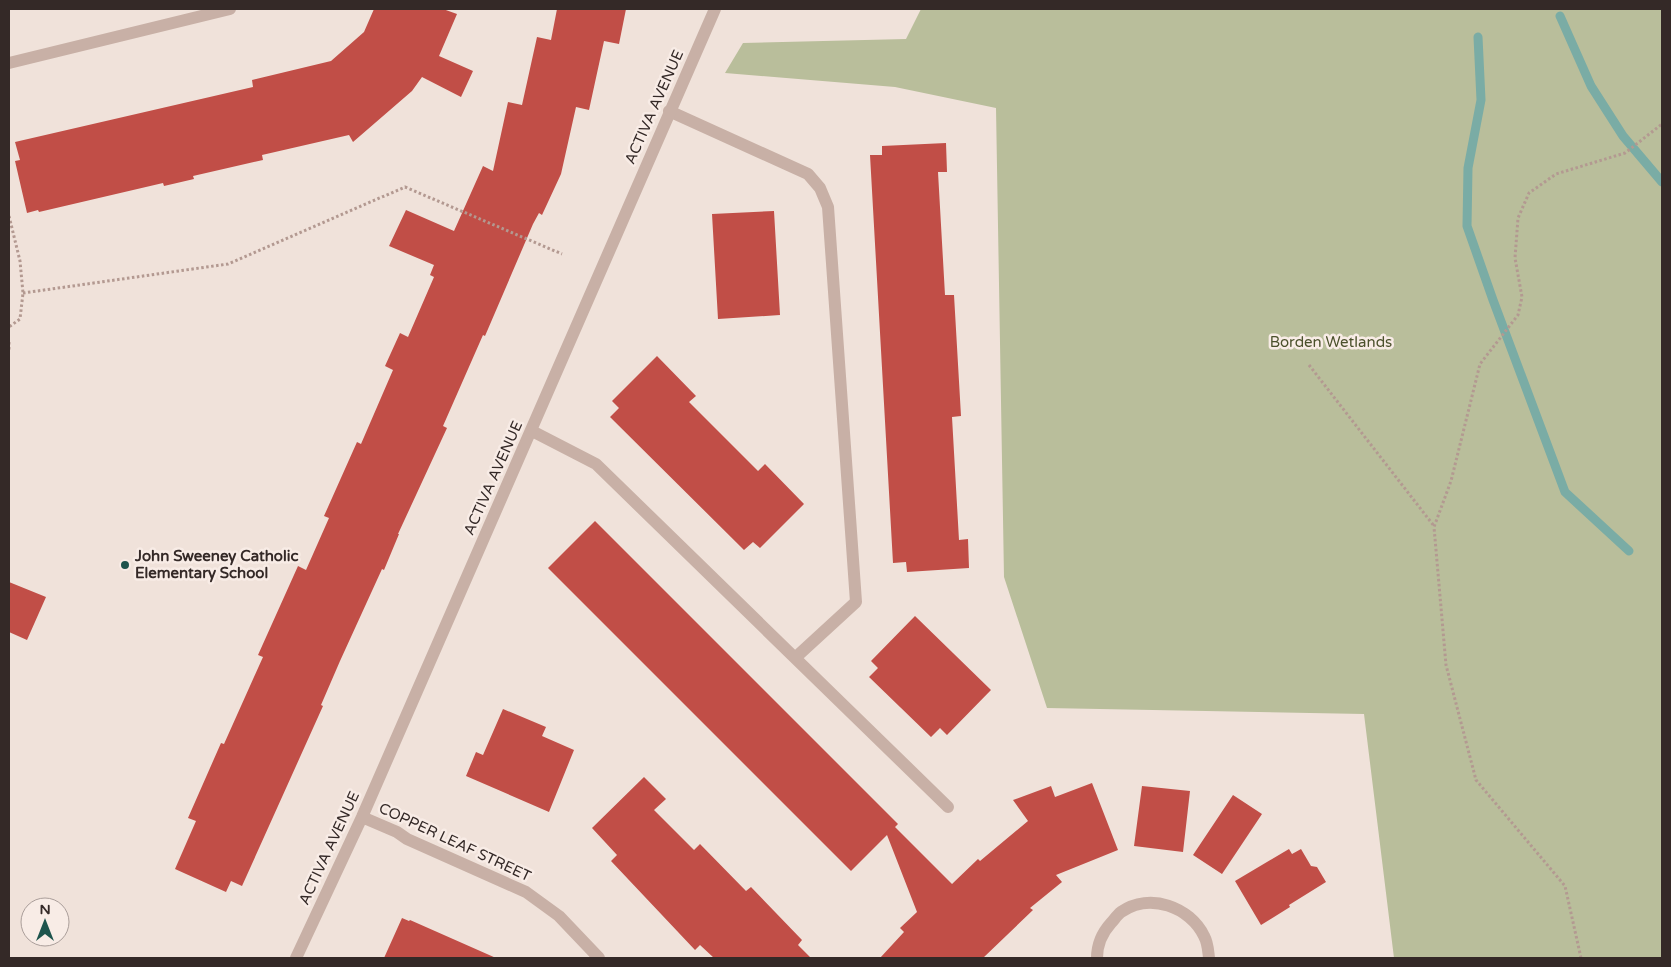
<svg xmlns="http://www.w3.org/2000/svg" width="1671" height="967" font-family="'Varela Round',sans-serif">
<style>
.green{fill:#b9be9b}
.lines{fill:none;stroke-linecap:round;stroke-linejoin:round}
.stream{stroke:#7aaca5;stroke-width:9}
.building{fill:#c14e47}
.path{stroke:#b39991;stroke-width:3;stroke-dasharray:2.5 2.5;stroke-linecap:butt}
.lane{stroke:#c8b0a6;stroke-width:12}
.street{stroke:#c8b0a6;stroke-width:12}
.poi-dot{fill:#1e544d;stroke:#f8ece6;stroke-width:2}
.labels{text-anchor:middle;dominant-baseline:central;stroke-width:5;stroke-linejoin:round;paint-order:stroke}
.street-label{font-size:15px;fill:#342927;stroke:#f8ece6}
.park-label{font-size:15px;fill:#4b512c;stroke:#f8ece6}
.poi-label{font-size:15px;font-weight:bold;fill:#342927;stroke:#f8ece6;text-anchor:start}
</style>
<rect width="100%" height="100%" fill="#f0e2da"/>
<path class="green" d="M 921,9 L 1662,9 L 1662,958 L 1394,958 L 1364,714 L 1047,708 L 1004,577 L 996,108 L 895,87 L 725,73 L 743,43 L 906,39 Z"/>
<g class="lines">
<path class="stream" d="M 1560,16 L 1591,86 L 1623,136 L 1662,182
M 1478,37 L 1481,100 L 1468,168 L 1467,226 L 1493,300 L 1565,492 L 1629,551"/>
</g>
<path class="building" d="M 374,9 L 443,9 L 457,14 L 439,56 L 473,71 L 461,97 L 422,77 L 412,91 L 353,142 L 349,135 L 262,155 L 263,160 L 193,176 L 194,179 L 164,186 L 163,183 L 39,212 L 38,210 L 27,213 L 15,161 L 20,160 L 15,142 L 253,87 L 252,80 L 331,61 L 364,32 Z
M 557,9 L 626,9 L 619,44 L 604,41 L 589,110 L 576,107 L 561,174 L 542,215 L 539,213 L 533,224 L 485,336 L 483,335 L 443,426 L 447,428 L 398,534 L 399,534 L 384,570 L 382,569 L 340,661 L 321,705 L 323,706 L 242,886 L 231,881 L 226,892 L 175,869 L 196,821 L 188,818 L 221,743 L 224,744 L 263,657 L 258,655 L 298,566 L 306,570 L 329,518 L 324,516 L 357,442 L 361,444 L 393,370 L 385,366 L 400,333 L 408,337 L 434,277 L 430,275 L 434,265 L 389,246 L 406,210 L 454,231 L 483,166 L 493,171 L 508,102 L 522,105 L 537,37 L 551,40 Z
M 946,143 L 947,172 L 938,172 L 945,295 L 954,295 L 961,416 L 952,417 L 959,540 L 968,539 L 969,568 L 907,572 L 906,562 L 893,563 L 870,155 L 882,155 L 882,146 Z
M 774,211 L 780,315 L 718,319 L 712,214 Z
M 657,356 L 696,396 L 689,402 L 758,471 L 765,464 L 804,504 L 760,548 L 753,542 L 744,550 L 610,417 L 619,408 L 612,401 Z
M 595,521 L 898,824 L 895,827 L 952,884 L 978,859 L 980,861 L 1028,821 L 1013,800 L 1051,786 L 1055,797 L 1092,783 L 1118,850 L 1056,875 L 1062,882 L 1030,908 L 1033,910 L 983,958 L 880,958 L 904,932 L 900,928 L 917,912 L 887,835 L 851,871 L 548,568 Z
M 9,582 L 46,597 L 27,640 L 9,632 Z
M 915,616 L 991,690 L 947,735 L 940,728 L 931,737 L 869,677 L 878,668 L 871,661 Z
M 503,709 L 546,727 L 542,736 L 574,750 L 549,812 L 466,776 L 476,752 L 483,755 Z
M 644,777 L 666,799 L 654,810 L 694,850 L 700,844 L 746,891 L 751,887 L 802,940 L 798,945 L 811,958 L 714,958 L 700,945 L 695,950 L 611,861 L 617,855 L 592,828 Z
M 1142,786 L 1190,791 L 1183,852 L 1134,846 Z
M 1233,795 L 1262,814 L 1222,874 L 1193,855 Z
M 1289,849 L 1292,854 L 1301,849 L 1311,866 L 1317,867 L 1326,882 L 1289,905 L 1290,907 L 1261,925 L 1235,881 Z
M 402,918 L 409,921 L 410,920 L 496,958 L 384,958 Z"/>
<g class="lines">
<path class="path" d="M 9,216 L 20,261 L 23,293 L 20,319 L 9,327
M 23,293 L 228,264 L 405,187 L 562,254
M 9,342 L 9,350
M 1309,365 L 1434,526
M 1581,958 L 1565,886 L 1476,780 L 1446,665 L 1434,527 L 1451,481 L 1480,364 L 1518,315 L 1522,297 L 1515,258 L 1518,218 L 1529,193 L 1556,174 L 1625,153 L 1662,124"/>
<path class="lane" d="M 669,111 L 808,174 L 820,188 L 828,207 L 856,602 L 795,658
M 532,431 L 596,464 L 948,807"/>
<path class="street" d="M 9,63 L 230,9
M 362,817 L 397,832 L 407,839 L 526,892 L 559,916 L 599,958
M 296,958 L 362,817 L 715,9
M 1097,958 C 1097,945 1102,933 1111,923 C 1114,920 1117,915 1121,912 C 1150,892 1190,907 1204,936 C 1208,943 1208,950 1209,958"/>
</g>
<circle class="poi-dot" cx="125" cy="565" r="5"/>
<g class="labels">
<g class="street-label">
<text transform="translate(654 107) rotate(-66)">ACTIVA AVENUE</text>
<text transform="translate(493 478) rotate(-66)">ACTIVA AVENUE</text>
<text transform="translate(455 842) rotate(25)">COPPER LEAF STREET</text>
<text transform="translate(329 848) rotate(-65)">ACTIVA AVENUE</text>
</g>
<g class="park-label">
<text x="1331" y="342">Borden Wetlands</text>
</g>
<g class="poi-label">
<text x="135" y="556">John Sweeney Catholic<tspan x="135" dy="17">Elementary School</tspan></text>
</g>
</g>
<rect width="1671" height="967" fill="none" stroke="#342927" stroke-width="20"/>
<g transform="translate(45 922)"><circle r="24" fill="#f8ece6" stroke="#aa9e9a"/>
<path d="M0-4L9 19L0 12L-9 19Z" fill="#1e544d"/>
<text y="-8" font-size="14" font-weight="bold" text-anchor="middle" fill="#342927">N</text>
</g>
</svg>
